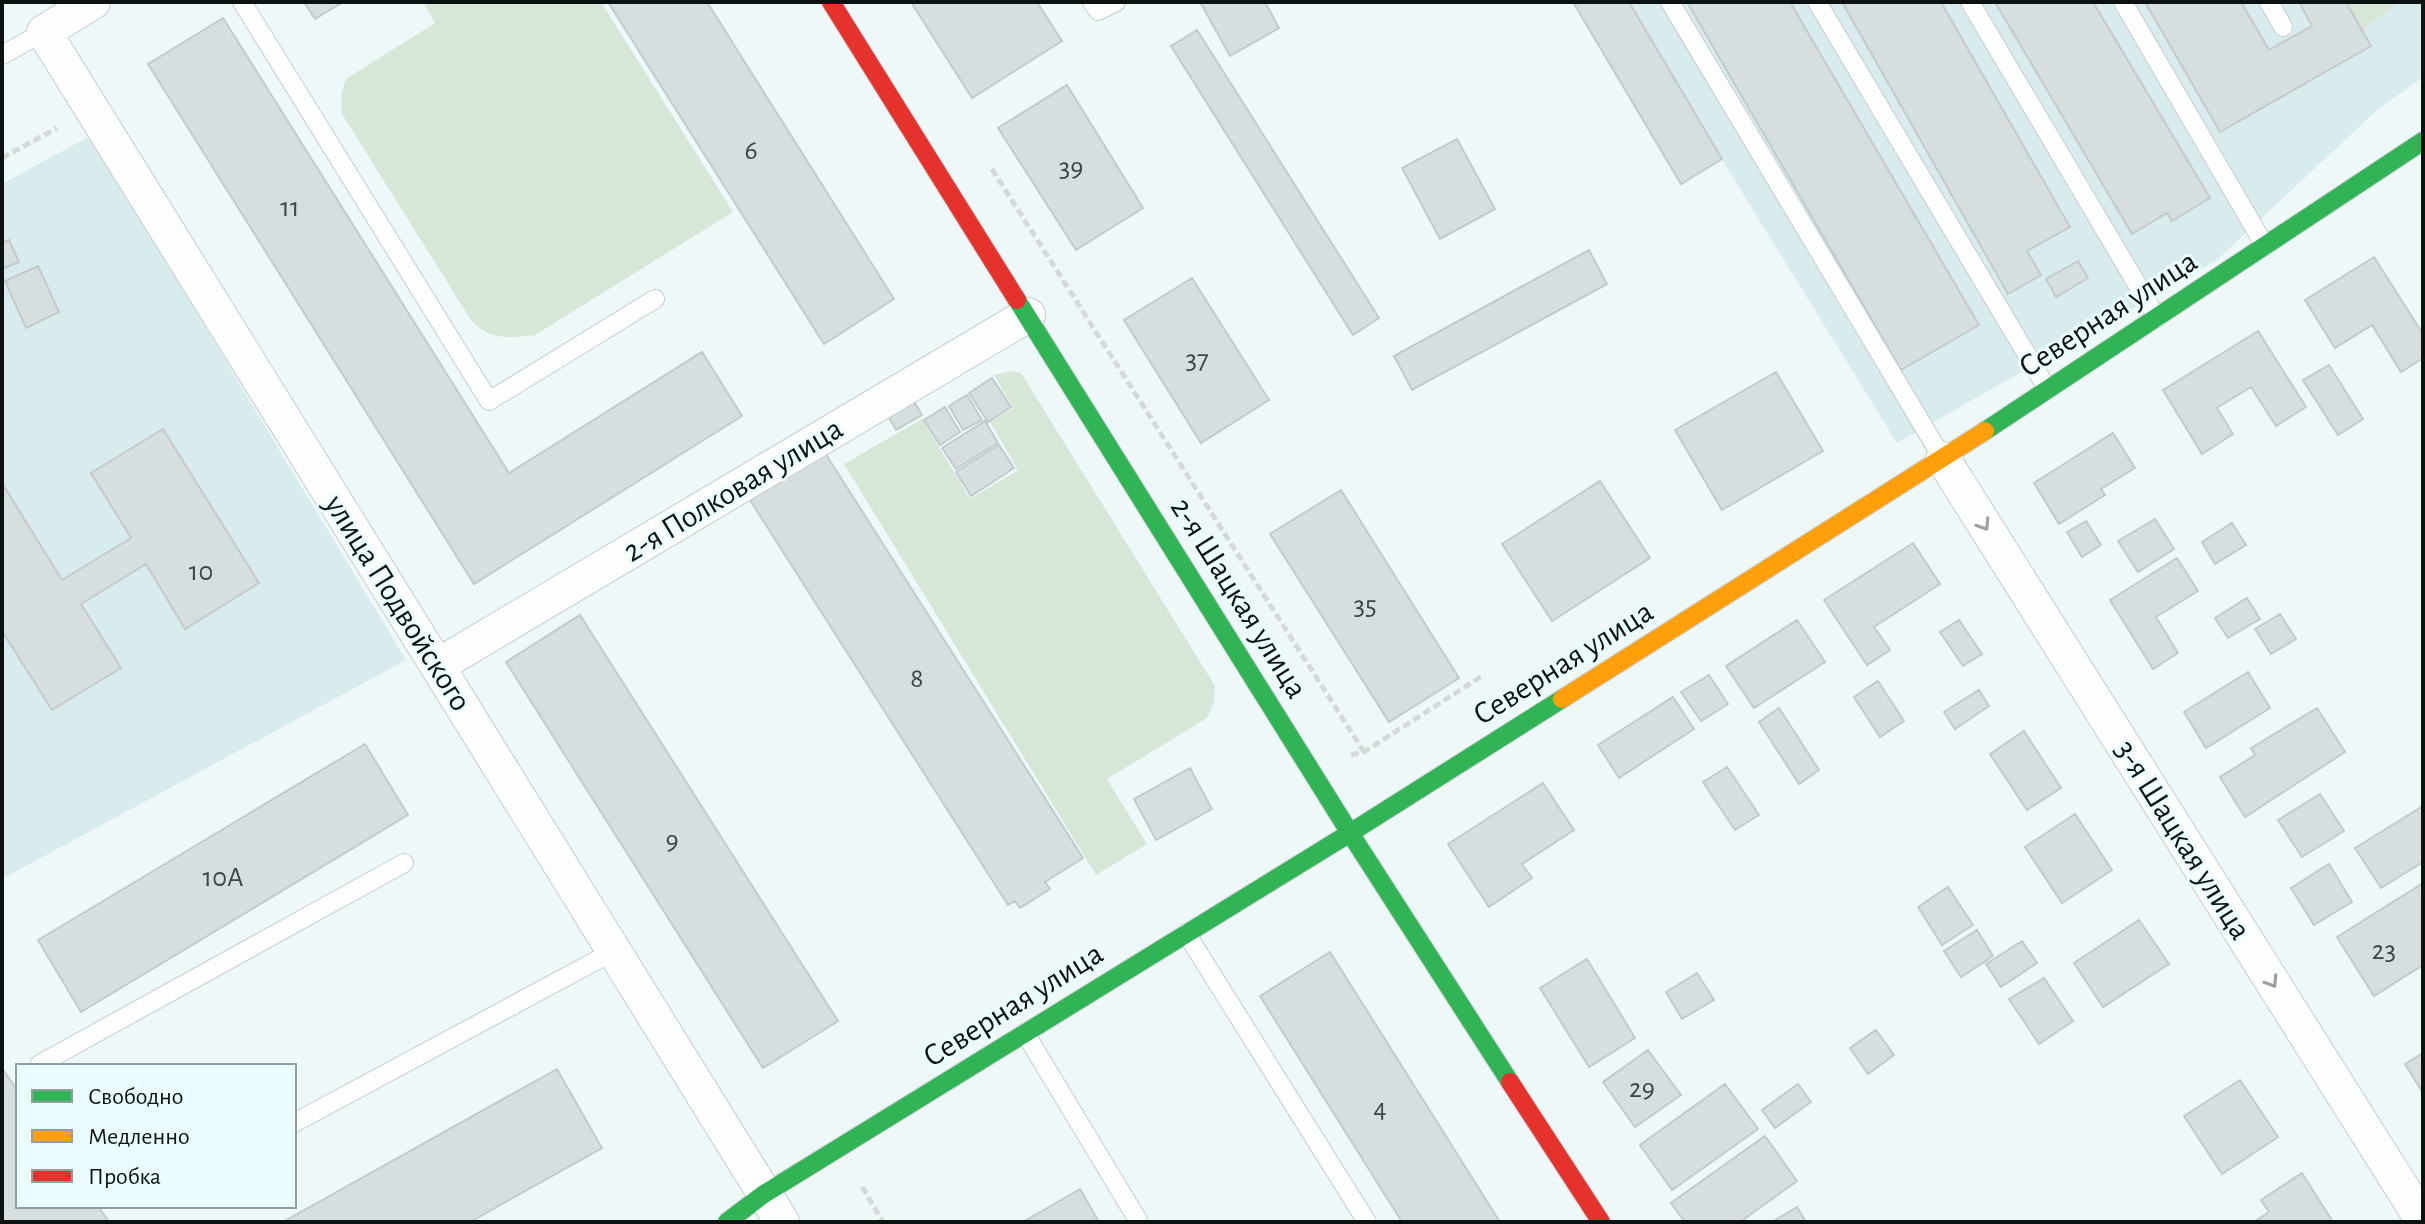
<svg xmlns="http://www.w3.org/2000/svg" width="2425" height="1224" font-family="'Alegreya Sans',sans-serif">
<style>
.built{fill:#d8eced}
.green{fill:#d7e6d7}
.building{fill:#d6dee0;stroke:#c3cacc;stroke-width:2}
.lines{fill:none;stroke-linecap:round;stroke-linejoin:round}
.lane-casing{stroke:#c5cdce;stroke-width:20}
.street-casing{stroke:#c5cdce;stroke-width:36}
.fast-casing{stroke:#c5cdce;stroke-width:20}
.slow-casing{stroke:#c5cdce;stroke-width:20}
.jam-casing{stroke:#c5cdce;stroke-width:20}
.path{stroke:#d6d9d9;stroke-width:5;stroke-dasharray:8 4;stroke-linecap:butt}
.lane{stroke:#fcfefe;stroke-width:18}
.street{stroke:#fcfefe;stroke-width:34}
.fast{stroke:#30b455;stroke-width:18}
.slow{stroke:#ff9f0a;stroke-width:18}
.jam{stroke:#e5322d;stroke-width:18}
.oneway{stroke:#9ca0a0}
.labels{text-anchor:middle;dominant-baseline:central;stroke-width:6;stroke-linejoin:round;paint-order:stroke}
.number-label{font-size:28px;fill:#3e4546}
.street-label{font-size:32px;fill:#0c1212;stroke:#eafcfd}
</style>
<rect width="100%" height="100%" fill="#eef8f9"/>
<path class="built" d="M 1573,2 L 2423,2 L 2423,77 L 2376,111 L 2217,260 L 1897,443 L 1722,160 L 1681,184 Z
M 90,136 L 406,660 L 2,879 L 2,184 Z"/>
<path class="green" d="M 423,2 L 601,2 L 733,212 L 535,335 C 509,338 491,341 471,320 L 342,114 L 341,95 L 346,79 L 435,23 Z
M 2346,2 L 2400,2 L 2362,30 Z
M 1012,371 L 1021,373 L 1215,686 L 1214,702 L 1207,718 L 1107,779 L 1147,844 L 1096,875 L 844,464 L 922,419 L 970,499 L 1018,470 L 990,422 L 1013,408 L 994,375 Z"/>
<path class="building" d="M 304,2 L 343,2 L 315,19 Z
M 608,2 L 707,2 L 894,299 L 824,344 Z
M 911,2 L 1037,2 L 1062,41 L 972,98 Z
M 1200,2 L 1265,2 L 1279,28 L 1230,56 Z
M 1573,2 L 1629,2 L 1722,159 L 1681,184 Z
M 1687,2 L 1790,2 L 1979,325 L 1901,370 Z
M 1842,2 L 1941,2 L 2070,227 L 2027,251 L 2041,275 L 2008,294 Z
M 1995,2 L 2093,2 L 2210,198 L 2172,221 L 2167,213 L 2132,234 Z
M 2145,2 L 2241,2 L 2269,50 L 2312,26 L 2299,2 L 2346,2 L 2371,46 L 2220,132 Z
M 223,18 L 509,473 L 702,352 L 742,416 L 474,584 L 148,64 Z
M 1197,30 L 1379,318 L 1353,335 L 1171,46 Z
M 1067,85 L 1143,208 L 1076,250 L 998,128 Z
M 1457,139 L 1495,209 L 1440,239 L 1402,168 Z
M 9,240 L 19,262 L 2,269 L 2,243 Z
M 1589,250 L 1607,284 L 1412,390 L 1394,356 Z
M 2374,257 L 2423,334 L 2423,358 L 2401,372 L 2372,325 L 2335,348 L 2305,300 Z
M 2078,261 L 2088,278 L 2056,297 L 2046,279 Z
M 38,266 L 59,312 L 26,328 L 5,281 Z
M 1192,278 L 1269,400 L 1201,443 L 1124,320 Z
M 2258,331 L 2306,407 L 2276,426 L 2251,387 L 2217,408 L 2233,434 L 2202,454 L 2163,390 Z
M 2329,365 L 2363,419 L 2338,435 L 2303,380 Z
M 1776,372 L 1823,451 L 1722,510 L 1675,430 Z
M 992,378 L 1011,407 L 988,422 L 969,393 Z
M 900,379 L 922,415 L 896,430 L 875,394 Z
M 967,395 L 982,420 L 963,430 L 949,406 Z
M 945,407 L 960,432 L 940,445 L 924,420 Z
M 985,421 L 998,443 L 956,469 L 942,448 Z
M 163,429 L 259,583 L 185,629 L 146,564 L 81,604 L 121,668 L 52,710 L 2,631 L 2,483 L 62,580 L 131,538 L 91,473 Z
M 2113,433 L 2135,468 L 2101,489 L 2105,495 L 2059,524 L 2034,483 Z
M 999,445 L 1014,468 L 971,496 L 956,472 Z
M 825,453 L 1083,858 L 1045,882 L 1050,889 L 1020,908 L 1015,901 L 1008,905 L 750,500 Z
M 1600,481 L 1650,558 L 1552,621 L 1502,544 Z
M 1341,490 L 1459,678 L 1389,722 L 1270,534 Z
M 2155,519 L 2174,549 L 2138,572 L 2118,541 Z
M 2086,521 L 2101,545 L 2082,557 L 2067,532 Z
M 2232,523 L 2246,545 L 2215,564 L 2202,542 Z
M 1913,543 L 1940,584 L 1874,627 L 1890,650 L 1867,665 L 1824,600 Z
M 2177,558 L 2198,591 L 2156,617 L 2178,653 L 2153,669 L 2110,600 Z
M 2247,598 L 2260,619 L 2228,638 L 2215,618 Z
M 2280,614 L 2296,639 L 2271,654 L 2255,629 Z
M 580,615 L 838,1021 L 763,1068 L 506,662 Z
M 1797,620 L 1825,662 L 1754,708 L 1726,666 Z
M 1959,620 L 1982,654 L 1963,666 L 1940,632 Z
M 2248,672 L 2270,708 L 2206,748 L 2184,712 Z
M 1709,675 L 1728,704 L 1701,721 L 1681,692 Z
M 1878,681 L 1904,721 L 1880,737 L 1854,697 Z
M 1979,690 L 1989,706 L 1955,729 L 1944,712 Z
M 1673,697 L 1694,729 L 1619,778 L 1598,745 Z
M 1779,708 L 1819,770 L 1799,784 L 1759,722 Z
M 2317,708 L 2345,752 L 2245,817 L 2220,777 L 2255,755 L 2251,748 Z
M 2024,731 L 2061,788 L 2027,810 L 1990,754 Z
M 365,744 L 408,815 L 81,1012 L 38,940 Z
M 1727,767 L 1759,815 L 1735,830 L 1703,782 Z
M 1190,768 L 1212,809 L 1156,840 L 1134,799 Z
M 1543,783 L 1574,830 L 1522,864 L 1532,878 L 1489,907 L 1448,844 Z
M 2320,794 L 2344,831 L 2302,857 L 2278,820 Z
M 2423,806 L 2423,862 L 2381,888 L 2355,848 Z
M 2075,814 L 2112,870 L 2062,903 L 2025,847 Z
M 2329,864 L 2352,902 L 2314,925 L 2291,888 Z
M 2423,883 L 2423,965 L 2374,996 L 2337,937 Z
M 1948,887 L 1973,925 L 1942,945 L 1918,907 Z
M 2139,920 L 2169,964 L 2103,1007 L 2074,963 Z
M 1977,930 L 1993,956 L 1961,977 L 1944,951 Z
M 2022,941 L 2037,963 L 2001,987 L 1986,964 Z
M 1330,952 L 1500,1222 L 1402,1222 L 1260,996 Z
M 1587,959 L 1635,1038 L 1589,1067 L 1540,988 Z
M 1697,973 L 1714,1000 L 1682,1019 L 1666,992 Z
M 2044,978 L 2073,1021 L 2039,1044 L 2009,999 Z
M 1876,1030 L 1894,1055 L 1868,1074 L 1850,1048 Z
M 1648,1050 L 1681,1095 L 1635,1127 L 1603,1082 Z
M 2423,1053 L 2423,1093 L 2405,1064 Z
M 2,1068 L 18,1091 L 18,1206 L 98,1206 L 109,1222 L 2,1222 Z
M 557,1069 L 602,1148 L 470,1222 L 283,1222 Z
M 2240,1080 L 2278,1137 L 2222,1174 L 2184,1116 Z
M 1725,1084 L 1758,1129 L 1672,1190 L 1640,1145 Z
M 1798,1084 L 1811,1102 L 1775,1128 L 1762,1110 Z
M 1765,1136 L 1797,1181 L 1740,1222 L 1685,1222 L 1671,1203 Z
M 2302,1173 L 2333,1222 L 2254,1222 L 2269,1212 L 2261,1200 Z
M 1080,1189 L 1099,1222 L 1023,1222 Z
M 1797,1207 L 1806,1222 L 1772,1222 Z"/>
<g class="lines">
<g class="lane-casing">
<path id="lane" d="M 242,2 L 489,401 L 655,299
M 1092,2 L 1098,11 L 1116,2
M 1670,2 L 1943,459
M 1817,2 L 2048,390
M 1970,2 L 2157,318
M 2123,2 L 2265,246
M 2269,2 L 2283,27
M 2,55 L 44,32
M 1186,933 L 1367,1222
M 1025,1033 L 1139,1222
M 41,1066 L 40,1064 L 404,863
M 294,1123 L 614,951"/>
</g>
<g class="street-casing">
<path id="street" d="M 93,2 L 44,32 L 782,1222
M 1943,459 L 2423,1221
M 437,666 L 1028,315"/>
</g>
<g class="fast-casing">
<path id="fast" d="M 1017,300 L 1350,833 L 1510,1082
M 1985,431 L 2423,141
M 727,1222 L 764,1194 L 1350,833 L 1562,699"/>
</g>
<g class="slow-casing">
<path id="slow" d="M 1562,699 L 1985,431"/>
</g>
<g class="jam-casing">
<path id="jam" d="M 831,2 L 1017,300
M 1510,1082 L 1601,1222"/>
</g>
<path class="path" d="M 2,158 L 57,128
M 992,169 L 1364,752
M 1351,755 L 1364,752 L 1482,676
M 862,1187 L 883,1222"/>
<use href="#lane" class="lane"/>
<use href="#street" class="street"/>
<use href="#fast" class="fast"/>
<use href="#slow" class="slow"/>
<use href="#jam" class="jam"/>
</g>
<defs><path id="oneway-chevron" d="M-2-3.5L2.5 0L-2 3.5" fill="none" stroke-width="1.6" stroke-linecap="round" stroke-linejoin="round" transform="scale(2)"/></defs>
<g class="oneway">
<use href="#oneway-chevron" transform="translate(1984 525) rotate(58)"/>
<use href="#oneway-chevron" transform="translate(2272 982) rotate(58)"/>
</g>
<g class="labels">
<g class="number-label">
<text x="751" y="151">6</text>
<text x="1071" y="168">39</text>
<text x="290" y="208">11</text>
<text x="1197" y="360">37</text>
<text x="201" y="572">10</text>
<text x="1365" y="606">35</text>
<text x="917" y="679">8</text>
<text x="672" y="841">9</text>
<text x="223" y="878">10А</text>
<text x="2384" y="951">23</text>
<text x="1642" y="1089">29</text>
<text x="1380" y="1109">4</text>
</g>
<g class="street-label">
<text transform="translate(2108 314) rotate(-33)">Северная улица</text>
<text transform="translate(733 490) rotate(-31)">2-я Полковая улица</text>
<text transform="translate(1239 598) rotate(58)">2-я Шацкая улица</text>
<text transform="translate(398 603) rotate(58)">улица Подвойского</text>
<text transform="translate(1563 663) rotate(-32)">Северная улица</text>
<text transform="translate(2183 840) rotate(58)">3-я Шацкая улица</text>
<text transform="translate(1013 1005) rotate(-32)">Северная улица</text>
</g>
</g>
<rect width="2425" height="1224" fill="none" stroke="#0c1212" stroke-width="8"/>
<rect x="16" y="1064" width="280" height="144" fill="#eafcfd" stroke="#919e9f" stroke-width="2"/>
<rect x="32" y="1090" width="40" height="12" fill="#30b455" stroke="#919e9f" stroke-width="2"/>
<text x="88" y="1104" font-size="24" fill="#0c1212">Свободно</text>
<rect x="32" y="1130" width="40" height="12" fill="#ff9f0a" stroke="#919e9f" stroke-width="2"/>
<text x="88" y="1144" font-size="24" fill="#0c1212">Медленно</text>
<rect x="32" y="1170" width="40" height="12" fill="#e5322d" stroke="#919e9f" stroke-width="2"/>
<text x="88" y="1184" font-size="24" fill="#0c1212">Пробка</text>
</svg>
